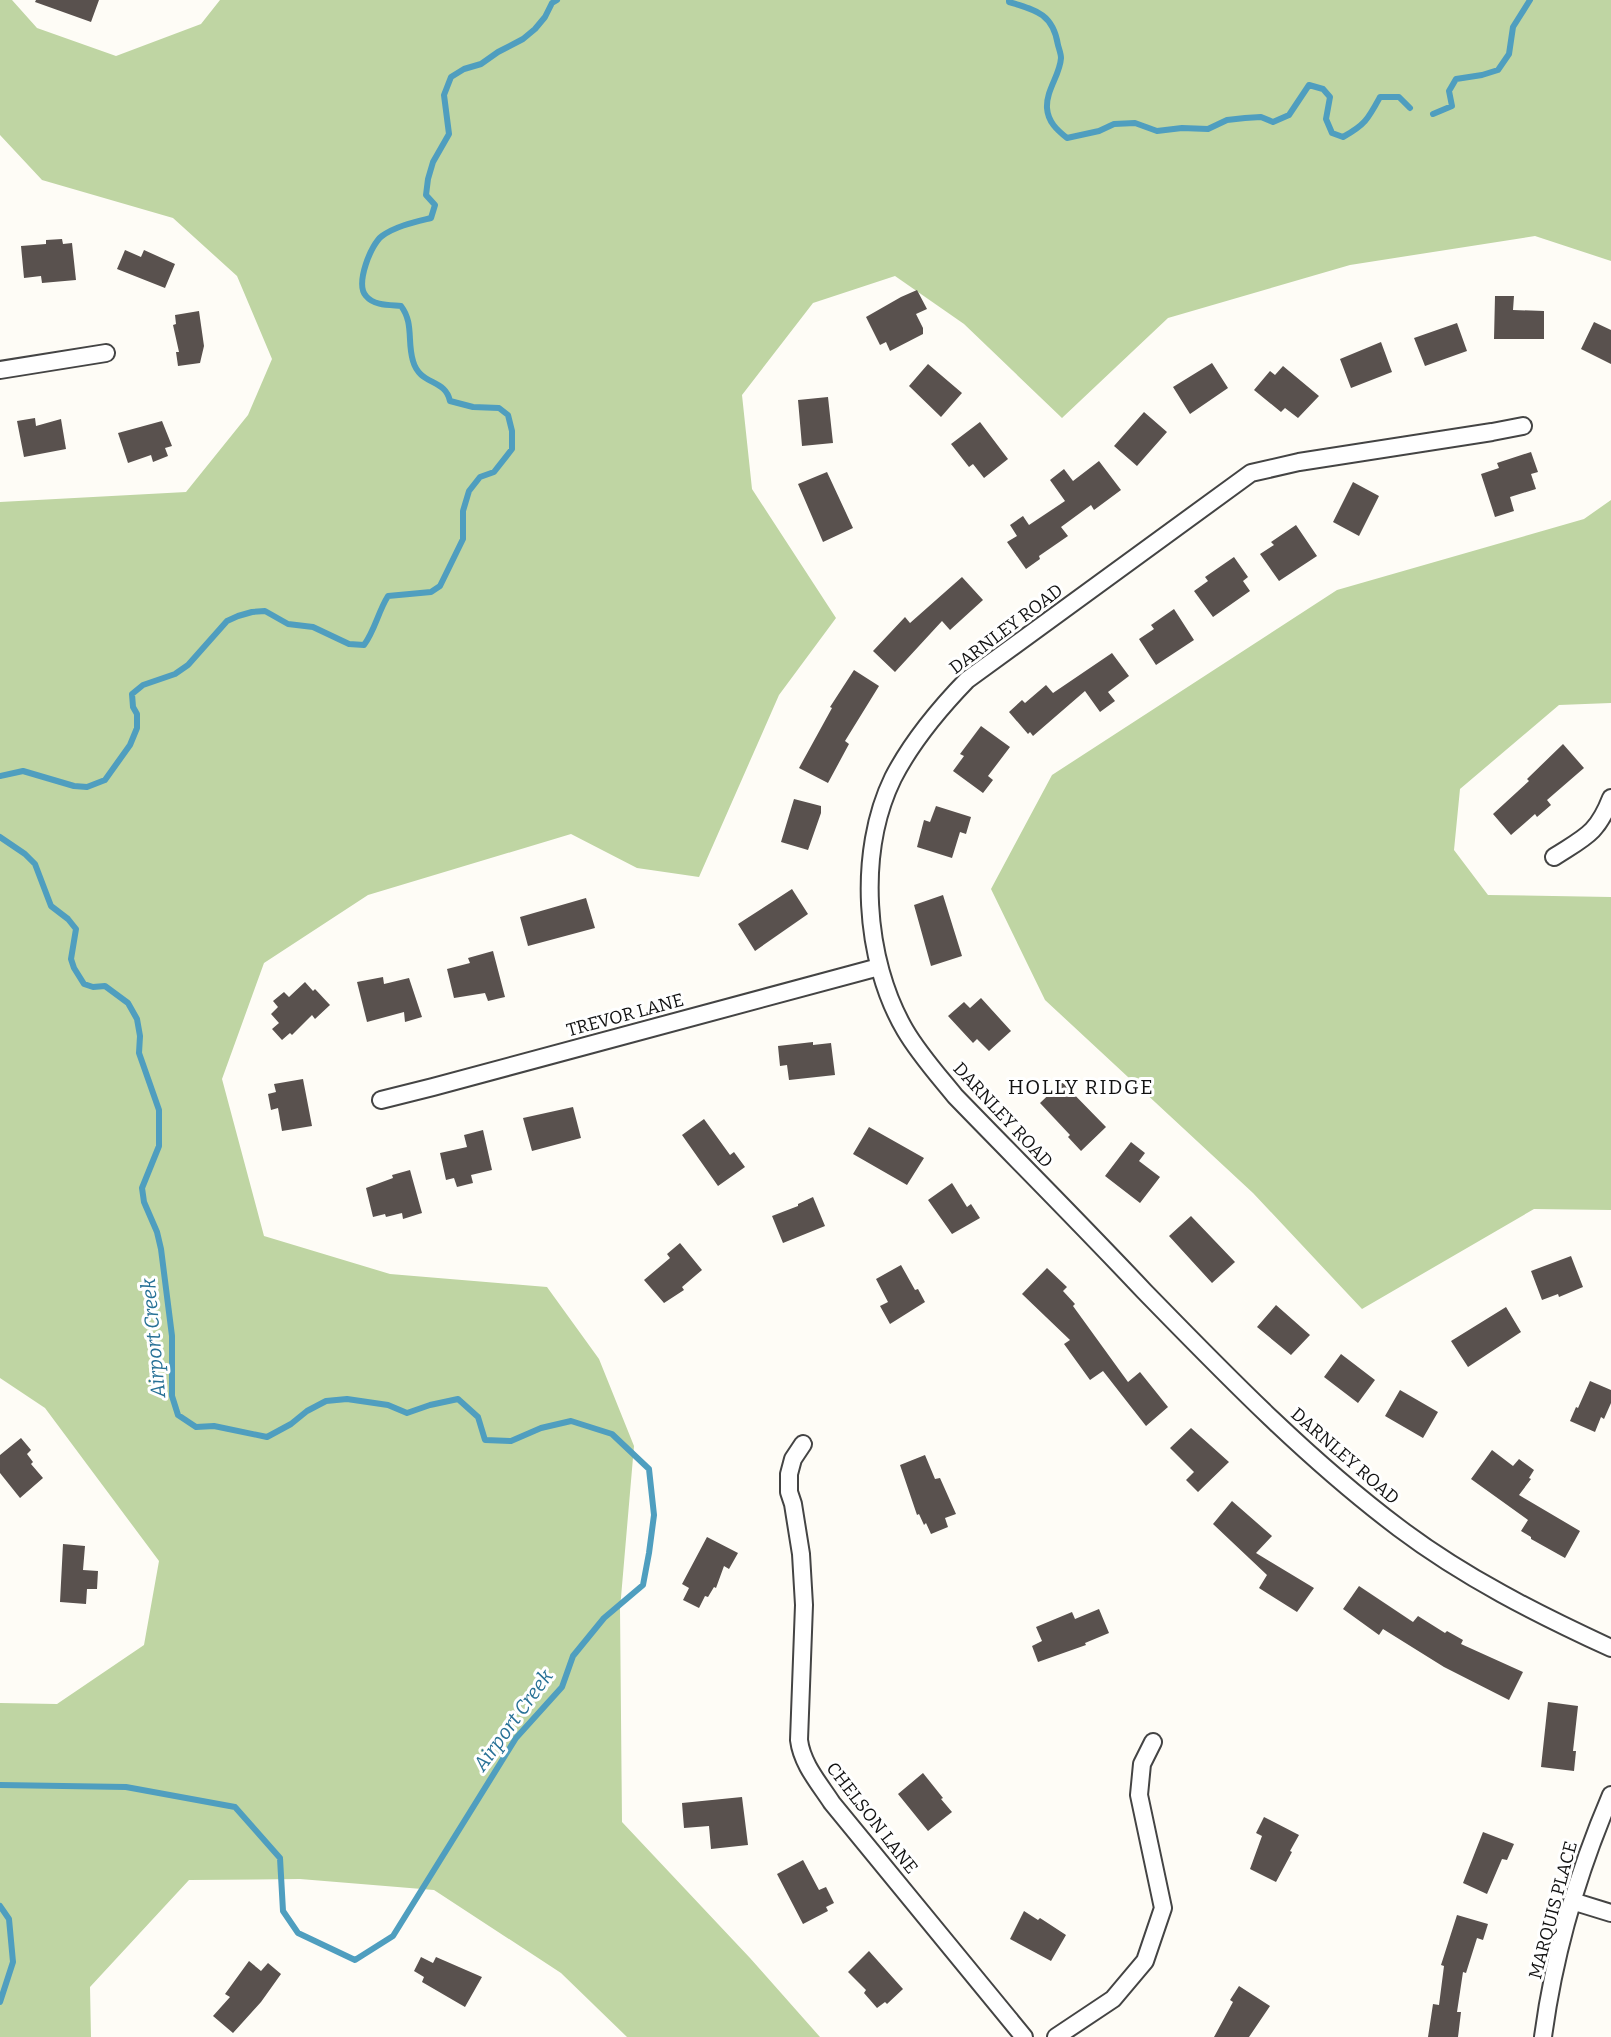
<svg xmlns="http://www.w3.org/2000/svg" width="1611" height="2037" font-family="Bitter,serif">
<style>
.forest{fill:#bfd5a3}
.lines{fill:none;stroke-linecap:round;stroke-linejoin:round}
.stream{stroke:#4f9ebf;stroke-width:6}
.building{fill:#59514e}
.street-casing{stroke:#444;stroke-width:20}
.street{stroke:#fff;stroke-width:16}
.labels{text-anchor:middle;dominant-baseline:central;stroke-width:6;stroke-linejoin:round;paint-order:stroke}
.street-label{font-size:18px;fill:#111;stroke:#fff}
.neighbourhood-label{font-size:20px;letter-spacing:1.5px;fill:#111;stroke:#fff}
.water-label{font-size:20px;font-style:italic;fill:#277196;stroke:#fff}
</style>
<rect width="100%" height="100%" fill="#fefcf6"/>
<path class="forest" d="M 0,0 L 12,0 L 37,28 L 116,56 L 201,24 L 220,0 L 1611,0 L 1611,261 L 1535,236 L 1350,265 L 1168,318 L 1062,418 L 964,324 L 895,276 L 813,303 L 742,395 L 752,489 L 836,618 L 779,695 L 699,877 L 637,868 L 571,834 L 368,895 L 264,963 L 222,1079 L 264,1236 L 390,1274 L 547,1287 L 599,1359 L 634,1446 L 620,1609 L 622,1822 L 750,1958 L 820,2037 L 627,2037 L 561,1973 L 434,1890 L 300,1879 L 189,1880 L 90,1987 L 91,2037 L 0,2037 L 0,1703 L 57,1704 L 144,1645 L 159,1561 L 45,1408 L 0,1378 L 0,502 L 186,492 L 248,415 L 272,359 L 237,276 L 173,218 L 42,180 L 0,135 Z
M 1611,500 L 1611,703 L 1559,705 L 1460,789 L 1454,850 L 1488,895 L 1611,897 L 1611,1210 L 1534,1209 L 1362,1309 L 1253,1193 L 1045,1000 L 991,889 L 1052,775 L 1337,590 L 1584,519 Z"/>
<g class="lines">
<path class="stream" d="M 1009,0 L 1009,2 C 1036,10 1053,14 1058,45 C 1059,49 1061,54 1061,58 C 1060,75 1046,90 1047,108 C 1048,122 1057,130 1067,138 L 1099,131 L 1114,124 L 1135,123 L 1157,131 L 1182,128 L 1208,129 L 1227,120 L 1245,118 L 1261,117 L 1273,122 L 1289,115 L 1309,85 L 1323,89 L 1330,97 L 1326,119 L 1332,133 L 1343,137 C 1365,125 1368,119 1380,97 L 1399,97 L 1410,108
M 1433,114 L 1452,106 L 1449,91 L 1456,79 L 1482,75 L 1498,70 L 1509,54 L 1513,27 L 1530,0
M 0,776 L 23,771 L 74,786 L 87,787 L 105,780 L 130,745 L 137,728 L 137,714 L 133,707 L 132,694 L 143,685 L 175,674 L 188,665 L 227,621 L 238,616 L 252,612 L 265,611 L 288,624 L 313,627 L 349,644 L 364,645 C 375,630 378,612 388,596 L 431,592 L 440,586 L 463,539 L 463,511 L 469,491 L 480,477 L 494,472 L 512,449 L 512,431 L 508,415 L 499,408 L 473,407 L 450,401 C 445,378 420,386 413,361 C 407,342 414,323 401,306 C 390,305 374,306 366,296 C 355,284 371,244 382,236 C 396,226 415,222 431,218 L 435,205 L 426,195 L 428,179 L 433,162 L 449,134 L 444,95 L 451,77 L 464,69 L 481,64 L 498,52 L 523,39 L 535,29 L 545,17 L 552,3 L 557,0
M 0,837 L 25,854 L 35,864 L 51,906 L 68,919 L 76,929 L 71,959 L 74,968 L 84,984 L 93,987 L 105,986 L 128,1003 L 137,1019 L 140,1036 L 139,1053 L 159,1110 L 159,1146 L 142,1188 L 144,1202 L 157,1232 L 161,1249 L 172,1336 L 172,1396 L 178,1415 L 196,1427 L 214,1426 L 267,1437 L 291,1424 L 307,1411 L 326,1401 L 347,1399 L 388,1405 L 407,1413 L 430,1405 L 458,1399 L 478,1417 L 485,1440 L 511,1441 L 541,1428 L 571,1421 L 612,1434 L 649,1469 L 654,1515 L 649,1553 L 643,1585 L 604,1618 L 573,1656 L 562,1687 L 516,1738 L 393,1936 L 355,1960 L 298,1933 L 283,1911 L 280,1858 L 235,1807 L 126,1787 L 0,1785
M 0,1906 L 9,1919 L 13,1962 L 0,2002"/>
</g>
<path class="building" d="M 36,0 L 99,0 L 91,22 L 35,2 Z
M 62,239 L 63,244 L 72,243 L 76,280 L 42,283 L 41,276 L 24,278 L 21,246 L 46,244 L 46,240 Z
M 125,250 L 141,257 L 144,250 L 175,264 L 165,288 L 117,269 Z
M 917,290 L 927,309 L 916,314 L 923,328 L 923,334 L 890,351 L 886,342 L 880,345 L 866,317 L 901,297 Z
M 1495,296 L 1514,296 L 1513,310 L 1544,311 L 1544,339 L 1494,339 Z
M 199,311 L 204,346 L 200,363 L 178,366 L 176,352 L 179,352 L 173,325 L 176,324 L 175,315 Z
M 1594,322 L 1611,330 L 1611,364 L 1581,349 Z
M 1457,323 L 1467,351 L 1425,366 L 1414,338 Z
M 1381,342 L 1392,372 L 1351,388 L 1340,359 Z
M 1212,363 L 1228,388 L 1190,414 L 1173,387 Z
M 928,364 L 962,393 L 941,417 L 909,386 Z
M 1283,366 L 1319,396 L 1298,418 L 1285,408 L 1281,412 L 1254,390 L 1270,371 L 1275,375 Z
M 828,397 L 833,443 L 802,446 L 798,400 Z
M 1144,412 L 1167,432 L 1137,466 L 1114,446 Z
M 35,418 L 36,426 L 61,419 L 66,449 L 24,457 L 17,421 Z
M 162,421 L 172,446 L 165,448 L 168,456 L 153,462 L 151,455 L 128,463 L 118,433 Z
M 980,422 L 1008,459 L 984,478 L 973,464 L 969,467 L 951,444 Z
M 1531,452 L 1538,472 L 1531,474 L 1536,489 L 1510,497 L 1514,511 L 1495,517 L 1481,474 L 1499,468 L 1497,463 Z
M 1099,461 L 1121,490 L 1094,510 L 1091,505 L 1061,527 L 1068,536 L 1039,556 L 1040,559 L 1026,569 L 1007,542 L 1017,536 L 1010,525 L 1023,516 L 1029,525 L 1065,501 L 1050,480 L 1064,469 L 1073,481 Z
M 827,472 L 853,528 L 823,542 L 798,484 Z
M 1353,482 L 1379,496 L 1359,536 L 1333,522 Z
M 1296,525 L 1317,556 L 1279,581 L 1260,554 L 1274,545 L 1271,542 Z
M 1234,557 L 1248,577 L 1243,581 L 1250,591 L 1213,617 L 1194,591 L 1208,581 L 1205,577 Z
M 962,577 L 983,600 L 950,630 L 942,621 L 895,672 L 873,651 L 905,617 L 910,623 Z
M 1174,609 L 1194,640 L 1156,665 L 1139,639 L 1154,629 L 1151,625 Z
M 1112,653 L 1129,676 L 1108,692 L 1115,701 L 1100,712 L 1085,691 L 1033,736 L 1030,732 L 1028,734 L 1009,712 L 1022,700 L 1025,703 L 1046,685 L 1053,693 Z
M 854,670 L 879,686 L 845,741 L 849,744 L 828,783 L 799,768 L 832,708 L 830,707 Z
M 981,726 L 1010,747 L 988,776 L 993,780 L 983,793 L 953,771 L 964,756 L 960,754 Z
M 1563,744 L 1584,768 L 1547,800 L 1551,805 L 1537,817 L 1535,814 L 1511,835 L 1493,814 L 1529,781 L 1527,779 Z
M 794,799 L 821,806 L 821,813 L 808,850 L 781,842 Z
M 936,806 L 971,817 L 966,834 L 960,832 L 952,858 L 917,847 L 924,820 L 930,822 Z
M 792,889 L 808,914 L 755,951 L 738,924 Z
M 943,895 L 962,956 L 931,966 L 914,905 Z
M 586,898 L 595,928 L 528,946 L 520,917 Z
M 493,951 L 505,997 L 488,1001 L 485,993 L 454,998 L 447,969 L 470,963 L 468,958 Z
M 383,977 L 384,984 L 409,978 L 422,1017 L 405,1022 L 404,1012 L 367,1022 L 357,982 Z
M 305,982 L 313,991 L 315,989 L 330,1005 L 315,1019 L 312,1015 L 292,1035 L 290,1033 L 282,1040 L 272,1029 L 279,1023 L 271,1014 L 278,1007 L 273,1001 L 284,992 L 289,997 Z
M 981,998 L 1011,1031 L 989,1051 L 977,1039 L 973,1043 L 948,1016 L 964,1002 L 970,1008 Z
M 813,1042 L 813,1045 L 831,1043 L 835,1075 L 789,1080 L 787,1065 L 780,1066 L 778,1046 Z
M 303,1079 L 312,1126 L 282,1131 L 278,1108 L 271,1110 L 268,1094 L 276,1092 L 274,1084 Z
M 1062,1082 L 1106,1127 L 1081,1151 L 1068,1137 L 1070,1135 L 1040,1103 Z
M 573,1107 L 581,1138 L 532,1151 L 523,1118 Z
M 704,1119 L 730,1155 L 734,1152 L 745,1167 L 718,1186 L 682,1135 Z
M 869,1127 L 924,1158 L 907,1185 L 853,1154 Z
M 483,1130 L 492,1170 L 471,1175 L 473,1183 L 457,1187 L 454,1178 L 446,1180 L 440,1153 L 467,1147 L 464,1135 Z
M 1131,1142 L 1145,1153 L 1139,1161 L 1160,1177 L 1140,1203 L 1105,1176 Z
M 410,1170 L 422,1213 L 403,1219 L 402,1213 L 386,1217 L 385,1214 L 373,1217 L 366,1188 L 393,1178 L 392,1175 Z
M 952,1183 L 967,1207 L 971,1204 L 980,1218 L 952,1234 L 928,1200 Z
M 813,1197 L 825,1226 L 783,1243 L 772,1216 L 798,1206 L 798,1204 Z
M 1191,1216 L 1235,1262 L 1212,1283 L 1169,1236 Z
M 680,1243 L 702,1270 L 682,1287 L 684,1290 L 664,1303 L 644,1280 L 670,1258 L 667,1254 Z
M 1571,1256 L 1583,1287 L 1559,1297 L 1558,1294 L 1542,1300 L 1531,1271 Z
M 901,1265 L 915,1290 L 918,1289 L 925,1302 L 890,1324 L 880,1306 L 888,1302 L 876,1279 Z
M 1047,1268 L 1067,1287 L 1063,1291 L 1075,1304 L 1073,1306 L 1128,1382 L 1140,1372 L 1168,1407 L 1146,1426 L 1103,1371 L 1090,1380 L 1064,1344 L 1070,1340 L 1022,1294 Z
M 1276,1305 L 1310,1335 L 1291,1355 L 1257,1327 Z
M 1506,1307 L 1521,1332 L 1468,1367 L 1451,1341 Z
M 1341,1354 L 1375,1380 L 1358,1403 L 1324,1377 Z
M 1590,1381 L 1611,1390 L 1611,1403 L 1604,1419 L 1601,1417 L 1595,1432 L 1570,1421 L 1576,1407 L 1578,1408 Z
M 1400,1390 L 1438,1412 L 1423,1438 L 1385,1416 Z
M 1191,1428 L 1229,1462 L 1198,1492 L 1186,1480 L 1194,1472 L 1170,1448 Z
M 21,1438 L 31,1450 L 27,1454 L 33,1462 L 31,1464 L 43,1478 L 20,1498 L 0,1473 L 0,1455 Z
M 1492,1450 L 1513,1466 L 1519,1459 L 1534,1470 L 1529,1478 L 1531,1479 L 1519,1495 L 1580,1531 L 1565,1558 L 1531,1539 L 1531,1537 L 1521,1531 L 1528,1520 L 1471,1479 Z
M 925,1455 L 935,1479 L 940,1478 L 956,1514 L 945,1518 L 948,1527 L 931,1534 L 926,1523 L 924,1525 L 919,1514 L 917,1515 L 900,1465 Z
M 1232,1501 L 1272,1536 L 1256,1553 L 1314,1588 L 1297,1612 L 1259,1588 L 1267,1575 L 1213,1524 Z
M 707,1537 L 738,1553 L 729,1569 L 724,1566 L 716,1588 L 714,1587 L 708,1597 L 705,1596 L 699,1608 L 683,1600 L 689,1588 L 682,1584 Z
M 63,1544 L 85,1546 L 83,1570 L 98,1571 L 97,1589 L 87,1589 L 86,1604 L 60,1602 Z
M 1359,1586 L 1413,1622 L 1418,1616 L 1445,1633 L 1447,1631 L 1463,1640 L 1461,1644 L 1523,1672 L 1509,1700 L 1444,1667 L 1383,1629 L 1379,1635 L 1343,1609 Z
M 1099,1609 L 1109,1633 L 1085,1643 L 1086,1645 L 1038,1662 L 1032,1646 L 1042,1641 L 1036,1627 L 1072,1612 L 1075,1619 Z
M 1548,1702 L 1578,1706 L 1573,1751 L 1576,1751 L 1574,1771 L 1541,1767 Z
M 923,1773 L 943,1798 L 941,1799 L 952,1812 L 928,1831 L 898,1794 Z
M 742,1797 L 748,1845 L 711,1849 L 709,1826 L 684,1828 L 682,1803 Z
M 1264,1817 L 1299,1835 L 1290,1851 L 1292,1852 L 1276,1882 L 1250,1869 L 1262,1836 L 1256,1833 Z
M 1483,1832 L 1514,1844 L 1507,1860 L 1502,1859 L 1487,1894 L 1463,1883 Z
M 803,1860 L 819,1890 L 826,1887 L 834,1903 L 826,1907 L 828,1911 L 803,1924 L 777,1874 Z
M 1024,1911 L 1038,1920 L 1040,1918 L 1066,1935 L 1051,1961 L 1010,1939 Z
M 1457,1915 L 1488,1924 L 1483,1940 L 1477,1938 L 1466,1973 L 1463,1972 L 1457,2012 L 1461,2012 L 1458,2037 L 1428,2037 L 1433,2004 L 1439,2005 L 1444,1966 L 1441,1965 Z
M 869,1951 L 903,1989 L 887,2004 L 885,2002 L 877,2008 L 864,1993 L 866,1990 L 848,1972 Z
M 421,1957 L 433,1963 L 436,1957 L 482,1977 L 465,2007 L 422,1982 L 424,1977 L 414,1971 Z
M 249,1961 L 261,1971 L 268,1963 L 281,1974 L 261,2002 L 233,2033 L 213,2016 L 230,1997 L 225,1994 Z
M 1239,1986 L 1270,2006 L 1249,2037 L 1214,2037 L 1233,2002 L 1230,2000 Z"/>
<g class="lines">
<g class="street-casing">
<path id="street" d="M 0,370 L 106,353
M 1523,426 L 1492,432 L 1299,462 L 1251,473 L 967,680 C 938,710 912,741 893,778 C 857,852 864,960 905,1030 C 919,1054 938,1075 955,1096 C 1018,1161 1082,1225 1144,1291 C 1225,1374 1306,1458 1399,1528 C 1464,1577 1537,1614 1611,1648
M 1554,857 C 1585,837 1597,834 1611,798
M 381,1100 L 433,1087 L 879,967
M 803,1444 L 793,1459 L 789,1474 L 789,1492 L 793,1504 L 801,1554 L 804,1605 L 799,1740 C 802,1764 819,1783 832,1803 L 1024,2037
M 1572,1901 L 1611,1913
M 1056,2037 L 1113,1999 L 1145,1961 L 1163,1908 L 1139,1795 L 1142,1764 L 1153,1742
M 1543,2037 C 1554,1954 1578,1872 1611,1795"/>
</g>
<use href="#street" class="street"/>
</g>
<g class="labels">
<g class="street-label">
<text transform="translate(1006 629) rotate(-37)">DARNLEY ROAD</text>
<text transform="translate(625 1015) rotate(-15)">TREVOR LANE</text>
<text transform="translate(1003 1115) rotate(47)">DARNLEY ROAD</text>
<text transform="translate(1345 1456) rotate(41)">DARNLEY ROAD</text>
<text transform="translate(872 1818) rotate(52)">CHELSON LANE</text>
<text transform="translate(1553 1910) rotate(-75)">MARQUIS PLACE</text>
</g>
<g class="neighbourhood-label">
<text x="1081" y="1087">HOLLY RIDGE</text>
</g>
<g class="water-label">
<text transform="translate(153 1338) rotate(-95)">Airport Creek</text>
<text transform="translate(513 1720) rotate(-54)">Airport Creek</text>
</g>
</g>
</svg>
